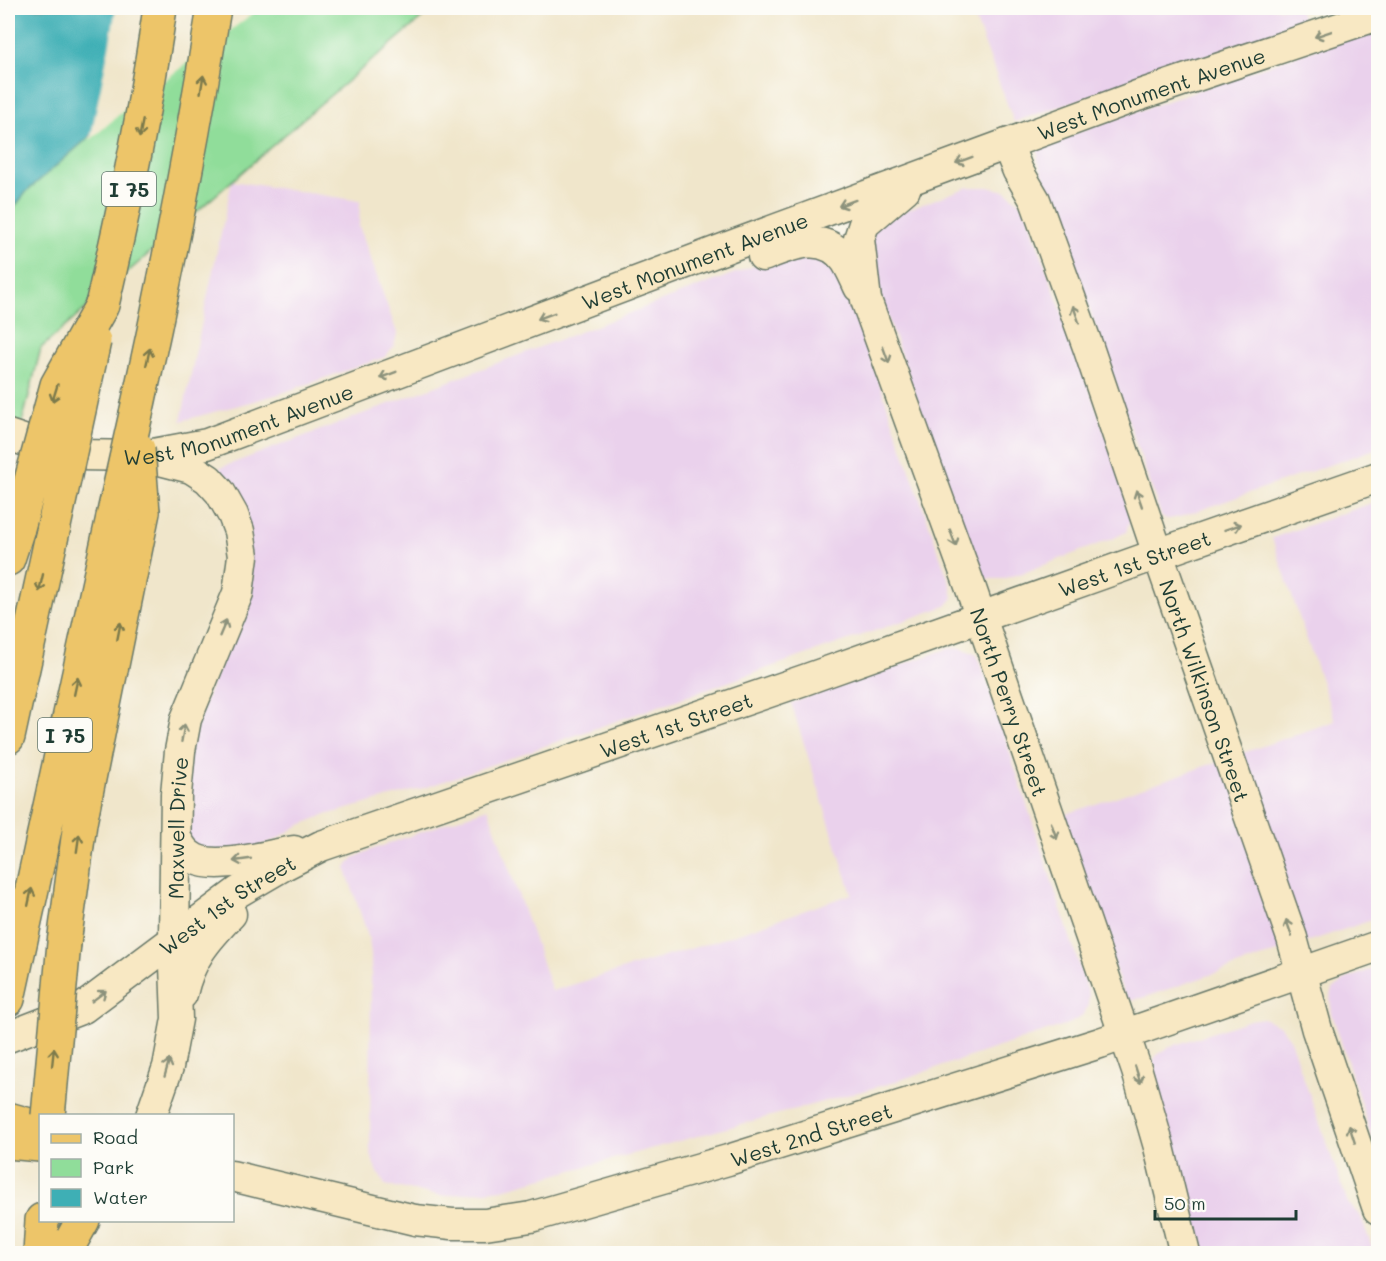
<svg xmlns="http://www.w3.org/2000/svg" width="1386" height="1261" font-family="Mali,sans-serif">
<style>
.built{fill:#ead1ec}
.green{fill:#90dd9a;stroke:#588d67;stroke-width:1.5}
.water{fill:#3eafb5;stroke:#2e7674;stroke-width:1.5}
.pier{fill:#f0e6cb}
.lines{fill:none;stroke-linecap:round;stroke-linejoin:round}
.secondary-casing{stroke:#687869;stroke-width:33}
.primary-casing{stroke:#687869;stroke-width:36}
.highway-casing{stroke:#687869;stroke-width:36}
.secondary{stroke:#f8e8c3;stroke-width:30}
.primary{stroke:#edc569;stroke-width:33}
.highway{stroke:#edc569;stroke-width:33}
.highway-bridge-casing{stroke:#687869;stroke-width:36;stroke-linecap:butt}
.highway-bridge{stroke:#edc569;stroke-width:33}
.oneway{stroke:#8c927c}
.oneway2{stroke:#7c7a4c}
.labels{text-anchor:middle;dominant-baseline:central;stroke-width:5;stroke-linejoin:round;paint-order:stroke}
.shield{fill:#fdfcf7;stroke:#62766e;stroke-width:1.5}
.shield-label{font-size:20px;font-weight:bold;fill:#1f3d34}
.street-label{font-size:21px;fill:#1f3d34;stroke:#fdfcf7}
</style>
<rect width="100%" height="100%" fill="#fdfcf7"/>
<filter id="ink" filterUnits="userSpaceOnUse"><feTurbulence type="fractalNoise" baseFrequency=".0167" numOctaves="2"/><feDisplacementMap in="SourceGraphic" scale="12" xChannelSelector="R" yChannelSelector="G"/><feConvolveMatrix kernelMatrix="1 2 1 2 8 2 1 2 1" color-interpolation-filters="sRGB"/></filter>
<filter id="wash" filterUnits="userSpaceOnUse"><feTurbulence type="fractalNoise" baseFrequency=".008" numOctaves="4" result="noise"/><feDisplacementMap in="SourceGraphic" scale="24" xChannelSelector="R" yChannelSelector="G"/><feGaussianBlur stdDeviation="1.35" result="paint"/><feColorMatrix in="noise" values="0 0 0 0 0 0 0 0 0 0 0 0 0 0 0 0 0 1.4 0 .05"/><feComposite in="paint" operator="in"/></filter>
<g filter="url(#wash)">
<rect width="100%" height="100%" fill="#f0e6cb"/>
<path class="built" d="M 971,8 L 1299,8 L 1304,23 L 1014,122 Z
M 1378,27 L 1378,448 L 1180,517 L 1169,519 L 1162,518 L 1038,160 L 1038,146 Z
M 232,181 L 360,201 L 359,226 L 397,333 L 394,346 L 385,357 L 279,394 L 181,421 Z
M 968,187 L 989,187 L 1006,191 L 1024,206 L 1130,503 L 1130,521 L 1126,532 L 1114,538 L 1026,572 L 1002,579 L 985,579 L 976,570 L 873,275 L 868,230 L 880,220 Z
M 796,250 L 838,265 L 951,587 L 953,598 L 946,606 L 427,787 L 322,816 L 298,826 L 275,840 L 239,853 L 188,847 L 185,753 L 239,616 L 220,468 Z
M 1378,501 L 1378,918 L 1142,998 L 1126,1000 L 1061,816 L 1335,721 L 1272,538 Z
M 961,648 L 977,655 L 983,670 L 1089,995 L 1088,1005 L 1082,1016 L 1071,1023 L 888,1084 L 503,1189 L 442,1196 L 385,1185 L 374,1165 L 370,1149 L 371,955 L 369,939 L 348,876 L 346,868 L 353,858 L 371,850 L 488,808 L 552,991 L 716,941 L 852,894 L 791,703 L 947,649 Z
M 1378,967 L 1378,1157 L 1332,1014 L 1330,999 L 1333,989 L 1346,979 Z
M 1263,1018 L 1279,1025 L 1289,1037 L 1348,1203 L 1361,1217 L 1374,1253 L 1197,1253 L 1151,1067 L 1156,1056 L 1169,1047 L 1250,1020 Z"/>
<path class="green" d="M 258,8 L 434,8 L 312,111 L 41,348 L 8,478 L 8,215 L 27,191 L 119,111 Z"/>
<path class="water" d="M 8,8 L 258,8 L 119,111 L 27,191 L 8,215 Z"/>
<path class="pier" d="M 116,8 L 260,8 L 121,113 L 90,140 L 110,42 Z"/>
</g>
<g filter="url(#ink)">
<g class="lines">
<g class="secondary-casing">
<g id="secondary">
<path id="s1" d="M 1007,144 L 1018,171 L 1035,200 L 1088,347 L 1158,554 L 1292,938 L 1317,1030 L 1378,1209"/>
<path id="s2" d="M 905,189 L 864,224 L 859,239 L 866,300 L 970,586 L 1137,1071 L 1159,1147 L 1185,1254"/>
<path d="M 763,256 C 791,245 824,230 846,261 C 851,269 855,278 859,287"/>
<path id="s3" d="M 8,435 L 38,445 L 78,455 L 142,456 L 207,444 L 739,243 L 1137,96 L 1378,15"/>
<path d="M 176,838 C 181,847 185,854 195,859 C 218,870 269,855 294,851"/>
<path d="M 182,994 C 190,958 207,939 231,914"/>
<path id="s4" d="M 8,1037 L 83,1008 L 238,892 L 284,865 L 321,846 L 807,679 L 1158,554 L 1378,477"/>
<path id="s5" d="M 151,1116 L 168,1067 L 177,1019 L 174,938 L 176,794 L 180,751 L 186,719 L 238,593 L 243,556 L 239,531 L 233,515 L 220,492 L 208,479 L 191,468 L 152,458"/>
<path id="s6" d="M 232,1176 L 415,1220 L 452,1224 L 485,1224 L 531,1217 L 728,1160 L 1100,1043 L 1378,946"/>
</g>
</g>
<g class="primary-casing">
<path id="primary" d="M 8,1119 L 40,1128"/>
</g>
<g class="highway-casing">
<path id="highway" d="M 102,305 C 125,206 146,108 160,8
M 136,414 C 166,279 192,144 214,8
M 8,559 L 18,528
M 8,737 L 54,526
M 64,943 L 80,823 L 143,512
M 8,999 L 113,517
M 8,1142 L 40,1145
M 40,1254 L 42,1220
M 64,1254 L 83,1220"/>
</g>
<use href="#secondary" class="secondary"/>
<use href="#primary" class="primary"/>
<use href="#highway" class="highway"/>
<g class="highway-bridge-casing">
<path id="highway-bridge" d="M 138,449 L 143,512
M 113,517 L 136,414
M 54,526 L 94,341
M 18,528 L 57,385 L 102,305
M 48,1116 L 64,943"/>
</g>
<use href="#highway-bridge" class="highway-bridge"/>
</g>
<defs><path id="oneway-shaft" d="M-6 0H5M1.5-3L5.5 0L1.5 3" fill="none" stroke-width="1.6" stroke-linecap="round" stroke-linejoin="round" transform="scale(1.5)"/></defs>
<g class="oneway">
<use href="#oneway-shaft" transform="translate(1323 34) rotate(161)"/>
<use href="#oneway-shaft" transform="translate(964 160) rotate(160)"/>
<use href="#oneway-shaft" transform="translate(847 203) rotate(160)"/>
<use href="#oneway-shaft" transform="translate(1076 314) rotate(-110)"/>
<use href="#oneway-shaft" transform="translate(546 316) rotate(159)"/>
<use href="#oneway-shaft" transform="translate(886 355) rotate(70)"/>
<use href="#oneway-shaft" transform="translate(388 375) rotate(159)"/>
<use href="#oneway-shaft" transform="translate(1139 498) rotate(-109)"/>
<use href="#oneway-shaft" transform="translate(1233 527) rotate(-19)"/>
<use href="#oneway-shaft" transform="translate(953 538) rotate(70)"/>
<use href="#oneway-shaft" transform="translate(223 628) rotate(-67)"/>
<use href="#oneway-shaft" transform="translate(183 733) rotate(-80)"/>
<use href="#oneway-shaft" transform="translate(1054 831) rotate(71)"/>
<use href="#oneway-shaft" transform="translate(242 860) rotate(172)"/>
<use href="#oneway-shaft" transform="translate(1289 928) rotate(-109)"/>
<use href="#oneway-shaft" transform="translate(99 996) rotate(-37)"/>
<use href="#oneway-shaft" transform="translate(167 1068) rotate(-74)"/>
<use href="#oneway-shaft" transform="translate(1138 1075) rotate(72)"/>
<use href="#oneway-shaft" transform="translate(1352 1134) rotate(-108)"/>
</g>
<g class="oneway2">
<use href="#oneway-shaft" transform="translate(202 84) rotate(-81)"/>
<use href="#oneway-shaft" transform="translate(141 129) rotate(101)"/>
<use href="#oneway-shaft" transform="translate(148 357) rotate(-78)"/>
<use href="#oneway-shaft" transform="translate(55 393) rotate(107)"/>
<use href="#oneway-shaft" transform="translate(41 583) rotate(103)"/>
<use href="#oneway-shaft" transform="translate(119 631) rotate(-79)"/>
<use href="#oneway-shaft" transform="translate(76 686) rotate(-78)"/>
<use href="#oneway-shaft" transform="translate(78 843) rotate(-82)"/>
<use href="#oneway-shaft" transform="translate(30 897) rotate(-78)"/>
<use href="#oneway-shaft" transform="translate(53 1057) rotate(-84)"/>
</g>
</g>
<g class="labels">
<g class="shield">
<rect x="102" y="172" width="54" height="34" rx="4.5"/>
<rect x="38" y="718" width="54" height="34" rx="4.5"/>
</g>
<g class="shield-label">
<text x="129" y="189">I 75</text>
<text x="65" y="735">I 75</text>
</g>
<g class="street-label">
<text stroke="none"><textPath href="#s3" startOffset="1210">West Monument Avenue</textPath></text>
<text stroke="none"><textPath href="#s3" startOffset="724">West Monument Avenue</textPath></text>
<text stroke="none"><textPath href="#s3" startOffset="238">West Monument Avenue</textPath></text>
<text stroke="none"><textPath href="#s4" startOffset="1230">West 1st Street</textPath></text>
<text stroke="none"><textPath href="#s1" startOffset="582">North Wilkinson Street</textPath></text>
<text stroke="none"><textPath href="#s2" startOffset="558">North Perry Street</textPath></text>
<text stroke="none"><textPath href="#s4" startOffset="744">West 1st Street</textPath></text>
<text stroke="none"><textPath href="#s5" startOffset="292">Maxwell Drive</textPath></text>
<text stroke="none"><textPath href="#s4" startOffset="258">West 1st Street</textPath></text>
<text stroke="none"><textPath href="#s6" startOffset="597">West 2nd Street</textPath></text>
</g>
</g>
<rect width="1386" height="1261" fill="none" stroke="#fdfcf7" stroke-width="30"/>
<rect x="39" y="1114" width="195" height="108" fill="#fdfcf7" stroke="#a4b0a9" stroke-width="1.5"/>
<rect x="51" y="1134" width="30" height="9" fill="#edc569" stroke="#a4b0a9" stroke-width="1.5"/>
<text x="93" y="1144" font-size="18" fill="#1f3d34">Road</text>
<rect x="51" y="1159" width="30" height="18" fill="#90dd9a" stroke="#a4b0a9" stroke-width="1.5"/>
<text x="93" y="1174" font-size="18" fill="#1f3d34">Park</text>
<rect x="51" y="1189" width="30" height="18" fill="#3eafb5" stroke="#a4b0a9" stroke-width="1.5"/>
<text x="93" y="1204" font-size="18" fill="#1f3d34">Water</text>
<path d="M1155 1210v9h141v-9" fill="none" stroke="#1f3d34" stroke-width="3"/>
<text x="1164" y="1210" font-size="18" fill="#1f3d34" stroke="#fdfcf7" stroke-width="4.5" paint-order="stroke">50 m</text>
</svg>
